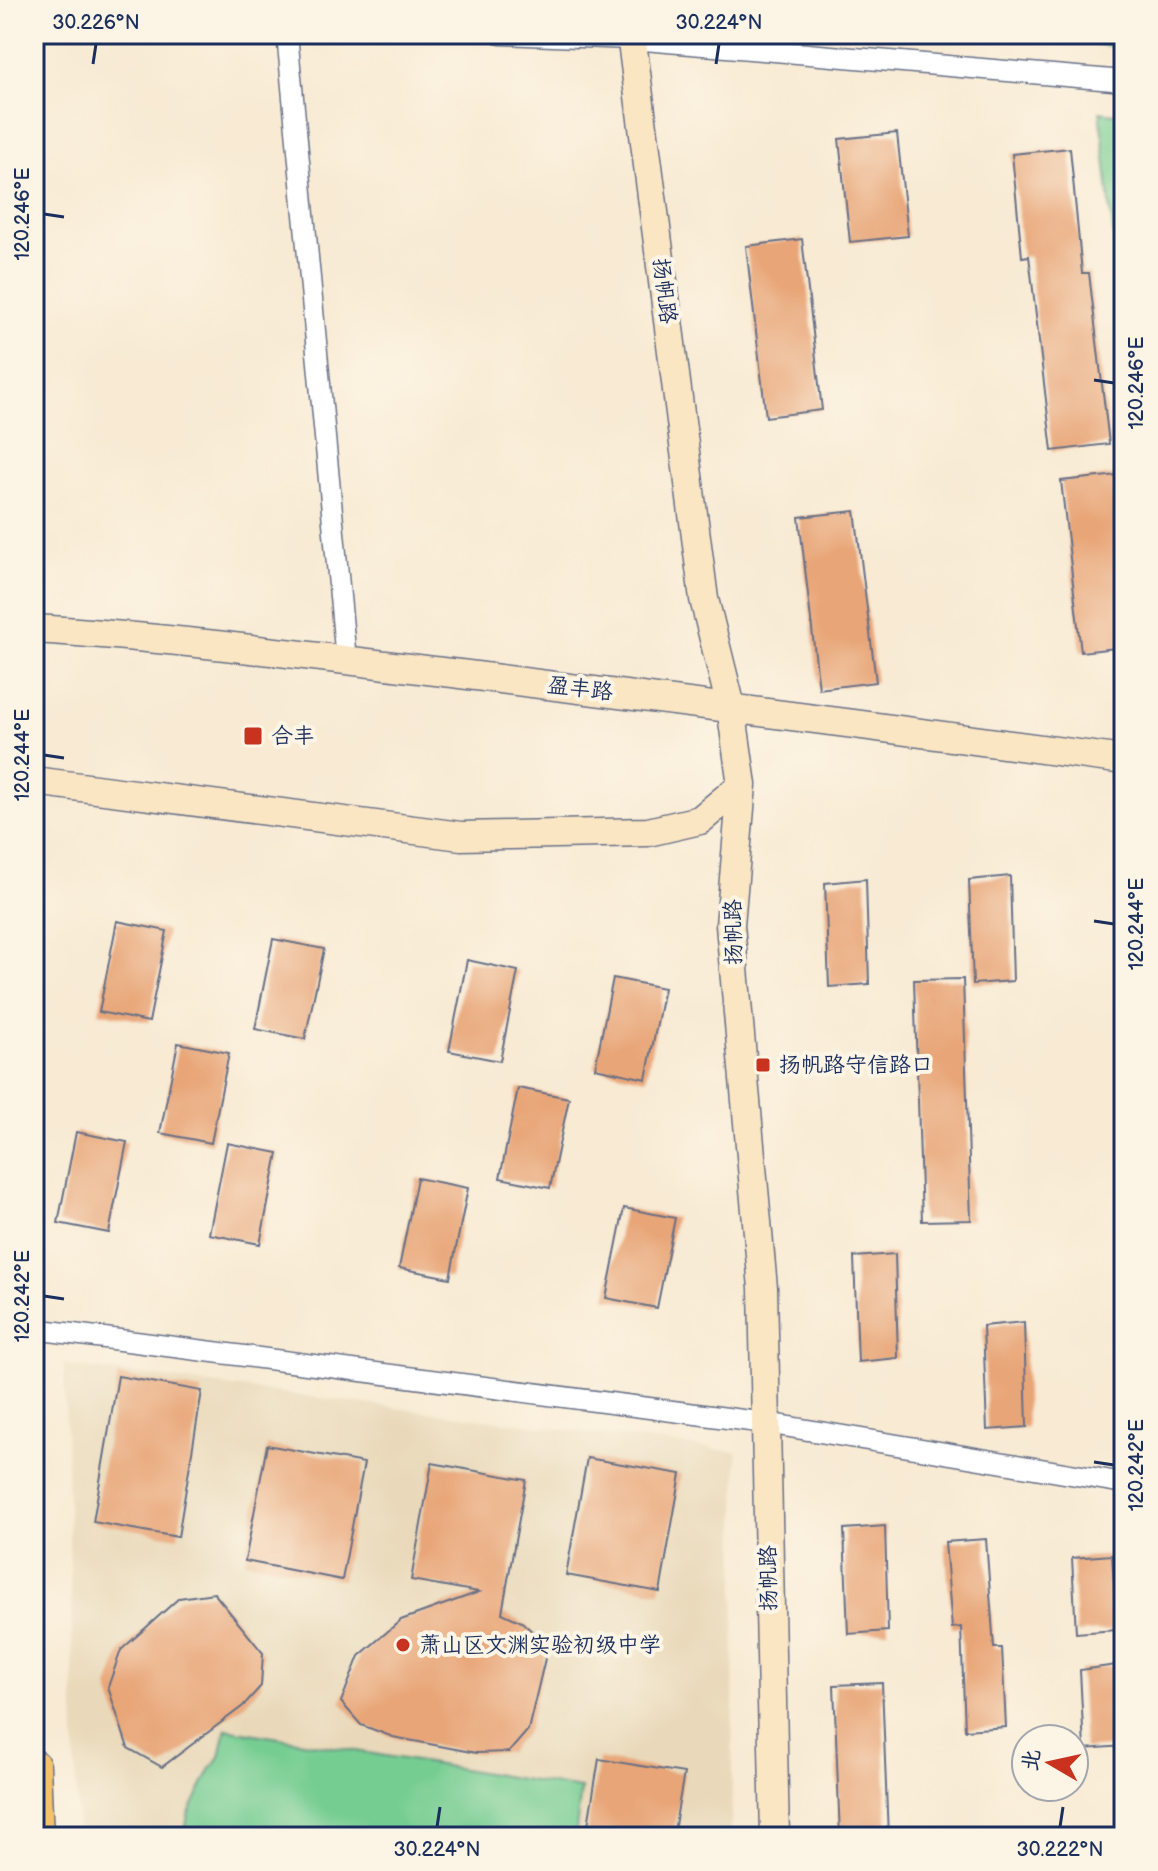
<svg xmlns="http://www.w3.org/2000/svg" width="1158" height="1871" font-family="'Balsamiq Sans','LXGW WenKai TC',sans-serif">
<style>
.built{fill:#e9d9ba}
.grass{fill:#76cd92;stroke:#487e78;stroke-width:2}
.building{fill:#e8a577}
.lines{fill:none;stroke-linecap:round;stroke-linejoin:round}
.street-casing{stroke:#687087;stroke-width:23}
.secondary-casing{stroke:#687087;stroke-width:31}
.primary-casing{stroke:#687087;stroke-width:35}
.street{stroke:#fff;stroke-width:20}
.secondary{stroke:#fbe6c4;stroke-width:28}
.primary{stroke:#f5c16b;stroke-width:32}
.ticks{fill:none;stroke:#1b2f5e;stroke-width:3}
.poi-dot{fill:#c8321e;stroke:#fcf5e5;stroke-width:3}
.labels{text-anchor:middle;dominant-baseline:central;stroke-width:8;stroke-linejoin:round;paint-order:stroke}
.street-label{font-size:22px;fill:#1b2f5e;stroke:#fcf5e5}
.poi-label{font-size:22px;fill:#1b2f5e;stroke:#fcf5e5;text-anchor:start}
.neatline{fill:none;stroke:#1b2f5e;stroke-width:3}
.ticks-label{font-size:20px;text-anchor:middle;fill:#1b2f5e}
</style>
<rect width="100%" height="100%" fill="#fcf5e5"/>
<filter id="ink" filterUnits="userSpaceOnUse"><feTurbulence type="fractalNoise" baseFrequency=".0125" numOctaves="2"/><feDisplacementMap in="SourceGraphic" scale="16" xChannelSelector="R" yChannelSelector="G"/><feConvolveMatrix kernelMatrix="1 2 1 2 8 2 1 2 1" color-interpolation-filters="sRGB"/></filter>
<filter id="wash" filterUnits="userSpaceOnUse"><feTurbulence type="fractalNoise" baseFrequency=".006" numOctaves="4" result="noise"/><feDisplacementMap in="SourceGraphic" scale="32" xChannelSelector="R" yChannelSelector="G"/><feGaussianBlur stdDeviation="1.8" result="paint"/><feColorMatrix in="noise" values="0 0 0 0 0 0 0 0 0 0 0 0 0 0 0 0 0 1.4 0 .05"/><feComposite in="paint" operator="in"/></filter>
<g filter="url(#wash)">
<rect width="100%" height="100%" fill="#f8ead3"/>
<path class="built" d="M 64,1365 L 737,1452 L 731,1837 L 78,1837 Z"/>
<path class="grass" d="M 973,34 L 1124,34 L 1124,47 Z
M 1100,112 L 1124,115 L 1124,333 Z
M 226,1729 L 581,1789 L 575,1837 L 184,1837 L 188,1815 L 211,1768 L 220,1757 Z"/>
<g id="blocks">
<path class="building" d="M 897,133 L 908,236 L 850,242 L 839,139 Z
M 1070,148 L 1082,273 L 1089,273 L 1109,444 L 1052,451 L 1029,256 L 1022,257 L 1012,154 Z
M 802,239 L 822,410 L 766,417 L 746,246 Z
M 1118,475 L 1124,528 L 1124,647 L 1081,652 L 1061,481 Z
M 855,511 L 876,682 L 819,689 L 799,517 Z
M 1010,876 L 1013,981 L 973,984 L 969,880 Z
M 866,879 L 869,984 L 829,987 L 825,883 Z
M 117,921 L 167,931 L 149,1022 L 99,1012 Z
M 273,939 L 324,949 L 305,1039 L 255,1029 Z
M 467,960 L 518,971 L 500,1061 L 449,1051 Z
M 613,978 L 664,988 L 646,1079 L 595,1068 Z
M 963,979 L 971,1220 L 922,1221 L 914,980 Z
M 178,1043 L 229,1053 L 211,1143 L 160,1133 Z
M 518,1088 L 569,1098 L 550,1188 L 500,1178 Z
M 76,1132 L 127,1142 L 109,1233 L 58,1223 Z
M 227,1143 L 278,1153 L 260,1244 L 209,1234 Z
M 417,1178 L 468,1188 L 450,1278 L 399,1268 Z
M 624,1208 L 675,1218 L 657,1308 L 606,1298 Z
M 895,1254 L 898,1358 L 858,1362 L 854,1257 Z
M 1024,1322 L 1027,1427 L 987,1430 L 983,1326 Z
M 118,1376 L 202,1391 L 178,1537 L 93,1522 Z
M 267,1445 L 364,1463 L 342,1580 L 245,1561 Z
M 587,1458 L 681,1474 L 660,1592 L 566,1575 Z
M 432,1463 L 526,1480 L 502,1613 L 522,1622 L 548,1646 L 528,1730 L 509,1752 L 476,1753 L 393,1737 L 361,1725 L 341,1702 L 359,1656 L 401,1620 L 479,1592 L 411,1580 Z
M 885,1526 L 888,1631 L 848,1634 L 844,1529 Z
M 986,1539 L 994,1648 L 1002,1648 L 1006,1727 L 965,1730 L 961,1627 L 952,1628 L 945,1542 Z
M 1112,1555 L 1117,1630 L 1076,1633 L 1072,1558 Z
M 214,1593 L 263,1653 L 261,1686 L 243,1706 L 162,1767 L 128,1748 L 108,1687 L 121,1650 L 179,1598 Z
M 1124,1664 L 1124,1746 L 1084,1749 L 1080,1670 Z
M 882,1683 L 888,1837 L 840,1837 L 834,1685 Z
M 599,1759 L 684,1773 L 673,1837 L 586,1837 Z"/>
</g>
</g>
<g filter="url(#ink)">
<use href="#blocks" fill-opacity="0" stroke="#687087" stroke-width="2"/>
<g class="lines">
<g class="street-casing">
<path id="street" d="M 287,34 L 346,660
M 501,34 L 632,39 L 1124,81
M 34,1329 L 766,1423 L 1124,1483"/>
</g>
<g class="secondary-casing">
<path id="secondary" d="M 631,34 L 704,599 L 731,707 L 742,785 L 730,925 L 763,1288 L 775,1837
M 34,629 C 177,638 318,657 460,674 C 681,701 903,730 1124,760
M 34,781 L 461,836 L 648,832 L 700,820 L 742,785"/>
</g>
<g class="primary-casing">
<path id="primary" d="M 34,1766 L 37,1837"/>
</g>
<use href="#street" class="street"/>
<use href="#secondary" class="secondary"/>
<use href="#primary" class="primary"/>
</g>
</g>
<path class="ticks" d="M 93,64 L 96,44M 716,64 L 719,44M 44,214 L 64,217M 1094,380 L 1114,383M 44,755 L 64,758M 1094,921 L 1114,924M 44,1296 L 64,1299M 1094,1462 L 1114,1465M 437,1827 L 440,1807M 1060,1827 L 1063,1807"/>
<g class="poi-dot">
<rect x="243" y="726" width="20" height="20" rx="4"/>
<rect x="755" y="1057" width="16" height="16" rx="4"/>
<circle cx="403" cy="1645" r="8"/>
</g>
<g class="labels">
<g class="street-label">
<text transform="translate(664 291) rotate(83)">扬帆路</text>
<text transform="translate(580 689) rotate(7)">盈丰路</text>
<text transform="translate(734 932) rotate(-91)">扬帆路</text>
<text transform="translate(769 1578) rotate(-91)">扬帆路</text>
</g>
<g class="poi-label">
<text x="271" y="736">合丰</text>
<text x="779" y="1065">扬帆路守信路口</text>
<text x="419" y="1645">萧山区文渊实验初级中学</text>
</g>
</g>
<rect width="1158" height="1871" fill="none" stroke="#fcf5e5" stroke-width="88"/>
<g transform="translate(1050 1763) rotate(279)"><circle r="38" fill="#fcf5e5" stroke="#a2a6af" stroke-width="2"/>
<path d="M0-6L14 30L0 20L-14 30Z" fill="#c8321e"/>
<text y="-12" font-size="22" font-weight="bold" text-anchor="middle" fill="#1b2f5e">北</text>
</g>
<rect x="44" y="44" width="1070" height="1783" class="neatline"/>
<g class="ticks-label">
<text x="96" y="29">30.226°N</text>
<text x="719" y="29">30.224°N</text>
<text transform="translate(22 214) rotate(-90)" y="7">120.246°E</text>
<text transform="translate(1136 383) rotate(-90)" y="7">120.246°E</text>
<text transform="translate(22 755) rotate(-90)" y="7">120.244°E</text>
<text transform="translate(1136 924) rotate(-90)" y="7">120.244°E</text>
<text transform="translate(22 1296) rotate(-90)" y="7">120.242°E</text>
<text transform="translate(1136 1465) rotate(-90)" y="7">120.242°E</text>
<text x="437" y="1856">30.224°N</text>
<text x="1060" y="1856">30.222°N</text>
</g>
</svg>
